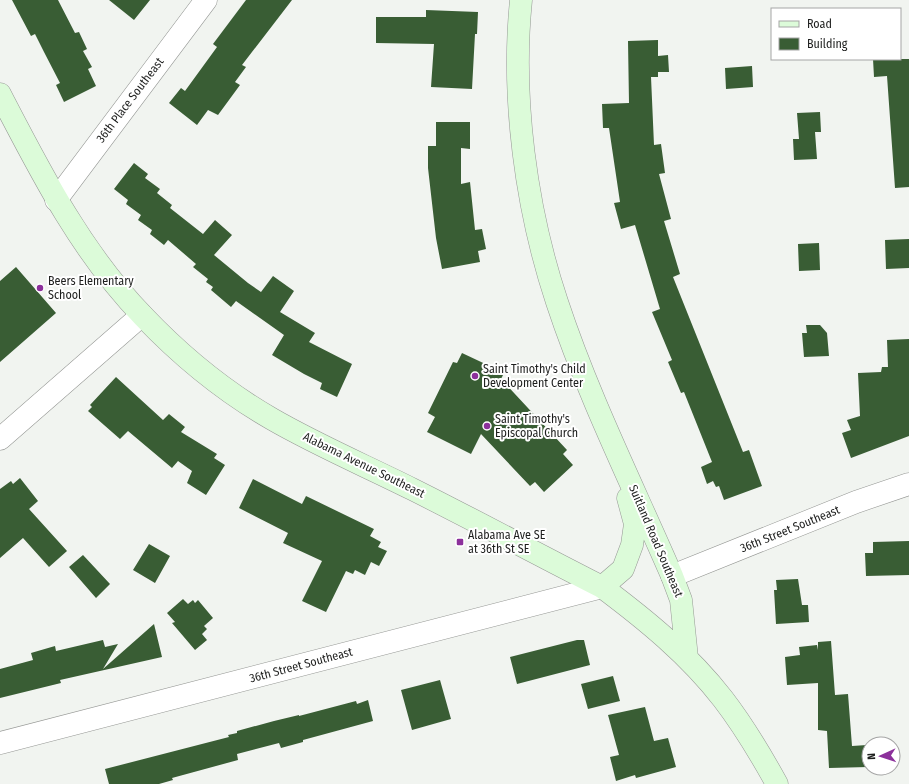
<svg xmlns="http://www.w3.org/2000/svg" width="909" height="784" font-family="'Fira Sans Condensed',sans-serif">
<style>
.building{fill:#395d34}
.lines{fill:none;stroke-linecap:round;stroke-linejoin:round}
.minor-casing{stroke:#969895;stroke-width:23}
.secondary-casing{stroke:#969895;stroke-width:23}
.minor{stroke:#fff;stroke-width:22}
.secondary{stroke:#dcfbd9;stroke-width:22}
.poi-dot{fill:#8c309b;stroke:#fff;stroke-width:1.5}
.labels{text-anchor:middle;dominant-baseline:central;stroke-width:4;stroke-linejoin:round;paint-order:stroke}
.street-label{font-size:12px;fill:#1e1f1e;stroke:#fff}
.poi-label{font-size:12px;fill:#1e1f1e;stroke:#fff;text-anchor:start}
</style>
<rect width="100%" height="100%" fill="#f1f4f0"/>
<path class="building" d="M 12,0 L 58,0 L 75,33 L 79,32 L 87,49 L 83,51 L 92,67 L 88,69 L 96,86 L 64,102 L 56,85 L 60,83 L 44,52 L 35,34 L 31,36 Z
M 109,0 L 150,0 L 134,20 Z
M 246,0 L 292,0 L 242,65 L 246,67 L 235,82 L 240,85 L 218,115 L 208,110 L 197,125 L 169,103 L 181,88 L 185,91 L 217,47 L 213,44 Z
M 426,10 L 478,12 L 477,34 L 475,34 L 472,89 L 431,87 L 434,44 L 376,43 L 376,17 L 426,17 Z
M 658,40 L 658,56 L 668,55 L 669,72 L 658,72 L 658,77 L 651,77 L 654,145 L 661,144 L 665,173 L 659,174 L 671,219 L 664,221 L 680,274 L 673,277 L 743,452 L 749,450 L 762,486 L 724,500 L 719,486 L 716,487 L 713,481 L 707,484 L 701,467 L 712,462 L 684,392 L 681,393 L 668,362 L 672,360 L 652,312 L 660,309 L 635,225 L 621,229 L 614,203 L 620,202 L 609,128 L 603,128 L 602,104 L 629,103 L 628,41 Z
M 873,59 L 909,59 L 909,187 L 895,188 L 887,76 L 874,77 Z
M 752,66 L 753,87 L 726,89 L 725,68 Z
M 820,112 L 821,132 L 815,132 L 817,159 L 794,160 L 793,139 L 799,139 L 797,113 Z
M 436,122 L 470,122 L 470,149 L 461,148 L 461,184 L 470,182 L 475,230 L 482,229 L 486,249 L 478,251 L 480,262 L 442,269 L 436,238 L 428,168 L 428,146 L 436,146 Z
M 134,163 L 148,174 L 145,178 L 160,189 L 157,193 L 172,205 L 170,208 L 203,234 L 215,220 L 232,235 L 214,255 L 248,283 L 261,292 L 273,276 L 294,291 L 280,312 L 315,333 L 309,342 L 352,364 L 337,397 L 320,389 L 322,383 L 304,374 L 272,355 L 284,335 L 236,301 L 231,307 L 211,290 L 213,287 L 206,282 L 208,279 L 193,267 L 196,264 L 168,240 L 164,245 L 150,234 L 152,230 L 138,220 L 141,215 L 126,204 L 128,200 L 114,189 Z
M 909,239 L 909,268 L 886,269 L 885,240 Z
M 819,243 L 820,270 L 799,271 L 798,244 Z
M 16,267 L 56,313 L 0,362 L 0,281 Z
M 806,325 L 820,325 L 827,333 L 829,356 L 804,357 L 802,333 L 807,333 Z
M 909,339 L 909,436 L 851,458 L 842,433 L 851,430 L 847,420 L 860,416 L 858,373 L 881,372 L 882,367 L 888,367 L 887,340 Z
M 462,353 L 496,369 L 496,371 L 503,375 L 501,379 L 567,450 L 563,454 L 573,465 L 544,492 L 535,482 L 530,486 L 481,434 L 471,454 L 427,432 L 435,417 L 428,413 L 453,362 L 457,363 Z
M 116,377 L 163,420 L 169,414 L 185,427 L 181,432 L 217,454 L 214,458 L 225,465 L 206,495 L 187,483 L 192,471 L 178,461 L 172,468 L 128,431 L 120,439 L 88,411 L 92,407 L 90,405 Z
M 20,478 L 38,501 L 29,509 L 67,551 L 49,567 L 23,538 L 0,558 L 0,489 L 11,481 L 13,484 Z
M 253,479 L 302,504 L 306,496 L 374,529 L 370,536 L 381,542 L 378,547 L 387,551 L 379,566 L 371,562 L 365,575 L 355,570 L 353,574 L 346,571 L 326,612 L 302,601 L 322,561 L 283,543 L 288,533 L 239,508 Z
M 909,541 L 909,575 L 866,576 L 865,553 L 873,553 L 873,542 Z
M 149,544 L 170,556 L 155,583 L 133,570 Z
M 83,555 L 110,584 L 96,598 L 69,567 Z
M 798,579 L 802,605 L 808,605 L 809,622 L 776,624 L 774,590 L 777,590 L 776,580 Z
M 183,599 L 188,604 L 193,600 L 195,603 L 198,600 L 213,618 L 204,626 L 207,629 L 202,634 L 207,640 L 195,650 L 172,623 L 175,622 L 167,613 Z
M 154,624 L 162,657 L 60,680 L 61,683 L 0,698 L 0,669 L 33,660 L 31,653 L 55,646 L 56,651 L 103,640 L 105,647 L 118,644 L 103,669 Z
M 577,640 L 584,640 L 590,665 L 517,684 L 510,657 Z
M 831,641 L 835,695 L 848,694 L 852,746 L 867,745 L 867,747 L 869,747 L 868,767 L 829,768 L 827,731 L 818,730 L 818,683 L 787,685 L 785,657 L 800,655 L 799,647 L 817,645 L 818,650 L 818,642 Z
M 613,676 L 620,701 L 588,709 L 581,684 Z
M 440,680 L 451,719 L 412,730 L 401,690 Z
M 368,700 L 373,721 L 303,740 L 303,742 L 281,748 L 279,743 L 237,754 L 238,760 L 172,778 L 173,780 L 159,784 L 109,784 L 105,769 L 229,737 L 228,735 L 237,733 L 237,731 L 274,721 L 299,715 L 299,716 L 356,701 L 357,704 Z
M 645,707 L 654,741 L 668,738 L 676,767 L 636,778 L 635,775 L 616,781 L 610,757 L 619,755 L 608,715 Z"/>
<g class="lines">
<g class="minor-casing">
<path id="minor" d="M 56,200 L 206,0
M 0,439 L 142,315
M 672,576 L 856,502 L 909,484
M 0,743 L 602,587"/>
</g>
<g class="secondary-casing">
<path id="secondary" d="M 521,0 C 511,98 526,209 557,302 C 588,396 633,486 672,576 L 681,600 L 687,658
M 0,94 C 41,173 81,252 143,316 C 181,356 225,392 272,419 C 317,445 366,466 412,489 C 476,521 539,555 602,587 C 646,620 689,655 723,699 C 743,725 761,755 777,784
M 602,587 L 623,569 L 632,545 L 635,524 L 628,498"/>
</g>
<use href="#minor" class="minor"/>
<use href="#secondary" class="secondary"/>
</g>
<g class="poi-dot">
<circle cx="40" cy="288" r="4"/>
<circle cx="475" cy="376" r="4"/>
<circle cx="487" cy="426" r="4"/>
<rect x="456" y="538" width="8" height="8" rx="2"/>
</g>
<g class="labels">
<g class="street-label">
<text transform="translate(130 100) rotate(-53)">36th Place Southeast</text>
<text transform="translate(364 465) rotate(26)">Alabama Avenue Southeast</text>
<text transform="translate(790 529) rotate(-22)">36th Street Southeast</text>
<text transform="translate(656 541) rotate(67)">Suitland Road Southeast</text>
<text transform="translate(301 665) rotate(-15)">36th Street Southeast</text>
</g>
<g class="poi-label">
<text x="48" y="281">Beers Elementary<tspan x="48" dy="14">School</tspan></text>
<text x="483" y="369">Saint Timothy's Child<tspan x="483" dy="14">Development Center</tspan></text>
<text x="495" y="419">Saint Timothy's<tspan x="495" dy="14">Episcopal Church</tspan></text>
<text x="468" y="535">Alabama Ave SE<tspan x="468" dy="14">at 36th St SE</tspan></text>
</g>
</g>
<rect x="771" y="8" width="130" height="52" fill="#ffffff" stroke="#a5a5a5"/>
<rect x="779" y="21" width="20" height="6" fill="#dcfbd9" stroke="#a5a5a5"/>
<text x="807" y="28" font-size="12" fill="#1e1f1e">Road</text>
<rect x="779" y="38" width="20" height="12" fill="#395d34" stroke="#a5a5a5"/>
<text x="807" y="48" font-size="12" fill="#1e1f1e">Building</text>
<g transform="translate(881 756) rotate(267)"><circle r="19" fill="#ffffff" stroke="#a5a5a5"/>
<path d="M0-3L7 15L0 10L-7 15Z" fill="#8c309b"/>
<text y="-6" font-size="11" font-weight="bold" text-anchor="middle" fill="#1e1f1e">N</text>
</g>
</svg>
